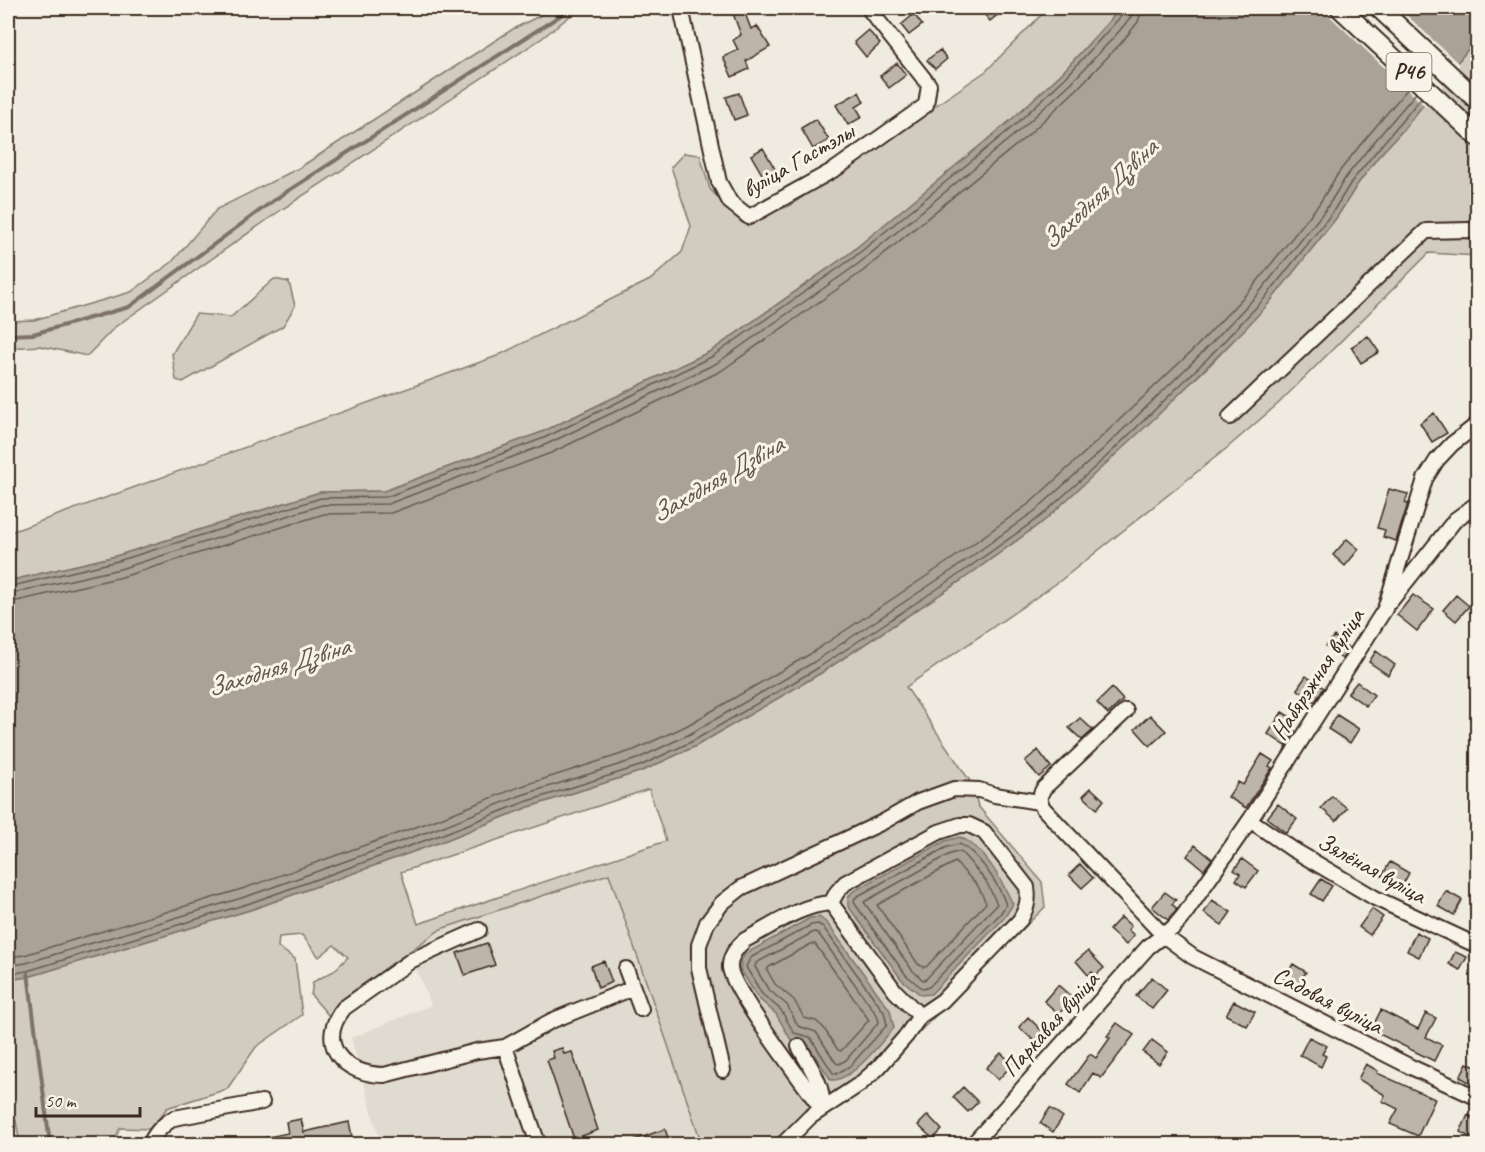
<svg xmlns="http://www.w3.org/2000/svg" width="1485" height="1152" font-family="Caveat,sans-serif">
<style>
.built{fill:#e0dbd0}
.green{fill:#d1cbc0;stroke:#867a6f;stroke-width:1.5;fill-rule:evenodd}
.water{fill:#aaa296;stroke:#7e7266;stroke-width:1.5}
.pier{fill:#efebe0}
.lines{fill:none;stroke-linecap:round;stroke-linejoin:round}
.shore{stroke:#675a4e;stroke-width:1.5}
.stream{stroke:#7e7266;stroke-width:4}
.building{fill:#bdb5aa;stroke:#3b2a1e;stroke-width:1.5}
.minor-casing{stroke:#3b2a1e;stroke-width:18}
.major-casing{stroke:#3b2a1e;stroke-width:22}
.minor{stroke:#f7f3e8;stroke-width:14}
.major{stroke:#f7f3e8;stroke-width:18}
.labels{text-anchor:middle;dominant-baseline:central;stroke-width:6;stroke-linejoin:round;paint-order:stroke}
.shield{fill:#f7f3e8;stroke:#73665b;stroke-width:1.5}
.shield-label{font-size:22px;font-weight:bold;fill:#3b2a1e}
.street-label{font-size:24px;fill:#3b2a1e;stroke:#f7f3e8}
.water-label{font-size:26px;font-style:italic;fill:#625448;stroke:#f7f3e8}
</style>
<rect width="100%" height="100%" fill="#efebe0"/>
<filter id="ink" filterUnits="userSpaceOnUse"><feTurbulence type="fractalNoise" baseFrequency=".0167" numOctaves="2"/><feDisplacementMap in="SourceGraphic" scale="12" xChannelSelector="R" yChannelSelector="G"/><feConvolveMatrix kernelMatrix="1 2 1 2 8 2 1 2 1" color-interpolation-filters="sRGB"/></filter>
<g filter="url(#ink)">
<path class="built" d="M 609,873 L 702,1144 L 381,1144 L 351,1038 L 431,1005 L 409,951 L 441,929 Z"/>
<path class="green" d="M 555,8 L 580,8 L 541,39 L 284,208 L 115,327 L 87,356 L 40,346 L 8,348 L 8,321 L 34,320 L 131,292 L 172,262 L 217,209 L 299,168 L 513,29 Z
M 1048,8 L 1121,8 L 1062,73 L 1011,120 L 850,253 L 711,351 L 542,432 L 384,491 L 320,492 L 116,556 L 8,581 L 8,533 L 497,356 L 650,280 L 682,252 L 691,226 L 671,167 L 684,153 L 700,155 L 710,189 L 742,223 L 789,206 L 986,71 Z
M 1477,38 L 1477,256 L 1429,253 L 1279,403 L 1227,448 L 1060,581 L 906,687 L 972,784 L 978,806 L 1042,882 L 1045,907 L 886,1065 L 813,1121 L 790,1144 L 702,1144 L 609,874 L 441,929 L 341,1000 L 329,1016 L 311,995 L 313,982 L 334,971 L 348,957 L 334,945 L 319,957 L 302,935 L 279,937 L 278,947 L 295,959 L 302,1015 L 256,1047 L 227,1089 L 167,1108 L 151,1129 L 120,1128 L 113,1144 L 20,1144 L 16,1121 L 8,1128 L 8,980 L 28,977 L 253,909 L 446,840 L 526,808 L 642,771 L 696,746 L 821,673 L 962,580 L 1045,520 L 1211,364 L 1269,303 L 1337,217 L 1357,185 L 1378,157 L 1403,130 ZM 649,789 L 666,841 L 418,924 L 401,872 Z
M 274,279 L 289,282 L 295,306 L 283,326 L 183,382 L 176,380 L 172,354 L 196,314 L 231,317 Z"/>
<path class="water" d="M 1121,8 L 1477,8 L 1477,38 L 1403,130 L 1378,157 L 1357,185 L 1337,217 L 1269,303 L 1246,328 L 1155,418 L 1045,520 L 962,580 L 821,673 L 696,746 L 642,771 L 526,808 L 446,840 L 253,909 L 28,977 L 8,980 L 8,581 L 116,556 L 320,492 L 384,491 L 542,432 L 711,351 L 850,253 L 1011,120 L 1062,73 Z
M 960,837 C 986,849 1001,880 1013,904 L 1005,917 L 931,994 L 921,995 L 902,980 L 848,906 L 848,898 L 852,892 L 945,841 Z
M 819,917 L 827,923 L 890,1010 L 894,1028 C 880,1043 852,1082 831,1080 L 806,1042 L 791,1040 L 776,1014 L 758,998 L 740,969 L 741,961 L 745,954 L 810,918 Z"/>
<path class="pier" d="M 1321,8 L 1399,8 L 1460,65 L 1426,107 Z"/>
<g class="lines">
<path class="shore" d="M 8,587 L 118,561 L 321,498 L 386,497 L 544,438 L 713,356 L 853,258 L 1015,125 L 1066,77 L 1123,14 L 1125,8
M 8,594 L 120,569 L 322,505 L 388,504 L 547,444 L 717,363 L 858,264 L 1020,130 L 1071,83 L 1115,36 L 1131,17 L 1133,8
M 8,603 L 122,577 L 324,514 L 391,513 L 551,453 L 721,371 L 863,271 L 1026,137 L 1077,89 L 1122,42 L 1138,22 L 1142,8
M 959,844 C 977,851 1000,886 1006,905 L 1000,914 L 929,987 L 923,989 L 906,975 L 855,904 L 854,900 L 856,897 L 947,847 Z
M 958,852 L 962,853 L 986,881 L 997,904 L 926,979 L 923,980 L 912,970 L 864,902 L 950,854 Z
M 955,862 L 978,886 L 986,903 L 926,967 L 923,967 L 918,964 L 877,905 Z
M 818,924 L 823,927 L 884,1012 L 887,1025 L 850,1066 L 836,1074 L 833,1073 L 810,1037 L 794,1033 L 781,1010 L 762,994 L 746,967 L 750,958 L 811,925 Z
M 814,932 L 818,933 L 877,1015 L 879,1022 L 846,1060 L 839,1064 L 836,1063 L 816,1032 L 798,1026 L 787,1005 L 768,989 L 755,967 L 756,963 Z
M 811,944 L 815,944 L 869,1020 L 841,1051 L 838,1050 L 823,1027 L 816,1021 L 804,1018 L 794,1000 L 775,984 L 767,970 L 769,967 Z
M 8,957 L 24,955 L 245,888 L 438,819 L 519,787 L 634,750 L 686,726 L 810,654 L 949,561 L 1030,503 L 1093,445 L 1195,348 L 1252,288 L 1319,204 L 1339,172 L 1361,144 L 1409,87
M 8,966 L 26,963 L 248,896 L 441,827 L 522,795 L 637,759 L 690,734 L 814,662 L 954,569 L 1036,510 L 1100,452 L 1201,354 L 1258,294 L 1326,209 L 1346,177 L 1368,149 L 1416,93
M 8,974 L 27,971 L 250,903 L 443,834 L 525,802 L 640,766 L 693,741 L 818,668 L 958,575 L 1041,516 L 1105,458 L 1206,360 L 1264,299 L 1332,213 L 1352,181 L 1374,154 L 1421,98"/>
<path class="stream" d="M 8,335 L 33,334 L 129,307 L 274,200 L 572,8
M 28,973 L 50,1144"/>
</g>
<path class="building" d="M 731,8 L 743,8 L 751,29 L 757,26 L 770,47 L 746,61 L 749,69 L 732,77 L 723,57 L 738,50 L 733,40 L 741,35 Z
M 979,8 L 1006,8 L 990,21 Z
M 914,14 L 922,25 L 909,35 L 901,25 Z
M 868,30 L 880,44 L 866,57 L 854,42 Z
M 940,50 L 947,59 L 935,69 L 927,60 Z
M 897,63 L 906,75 L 889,88 L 880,76 Z
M 859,92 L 864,102 L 856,107 L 862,117 L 848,125 L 836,105 Z
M 739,93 L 747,115 L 734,120 L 726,97 Z
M 816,119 L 829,140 L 813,149 L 801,128 Z
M 763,148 L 775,169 L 763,176 L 751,155 Z
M 1368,336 L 1379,352 L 1361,363 L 1351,347 Z
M 1434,413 L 1447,433 L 1432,442 L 1420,423 Z
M 1389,489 L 1408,494 L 1405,503 L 1408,504 L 1396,541 L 1383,537 L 1385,530 L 1377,528 Z
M 1347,539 L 1359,549 L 1345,566 L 1333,555 Z
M 1413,595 L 1434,609 L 1417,631 L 1397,615 Z
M 1456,595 L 1469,606 L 1456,621 L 1443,610 Z
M 1334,636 L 1349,648 L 1342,659 L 1326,646 Z
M 1376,651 L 1395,665 L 1388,675 L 1369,662 Z
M 1306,676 L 1324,688 L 1315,702 L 1297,689 Z
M 1357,682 L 1374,695 L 1366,706 L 1348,693 Z
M 1112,688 L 1123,700 L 1108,714 L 1097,703 Z
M 1282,712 L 1292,718 L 1287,725 L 1295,731 L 1286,746 L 1268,734 Z
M 1150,715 L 1166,731 L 1150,746 L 1135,729 Z
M 1337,715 L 1359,729 L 1350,743 L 1328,729 Z
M 1080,718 L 1093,730 L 1082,740 L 1069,728 Z
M 1038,750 L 1051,767 L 1039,777 L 1025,761 Z
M 1262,754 L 1273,761 L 1269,766 L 1272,768 L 1246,808 L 1228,797 L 1238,782 L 1243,785 Z
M 1091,788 L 1104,800 L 1097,809 L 1083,796 Z
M 1332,796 L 1347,808 L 1336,821 L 1321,808 Z
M 1278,804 L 1297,819 L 1286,833 L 1267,818 Z
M 1195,845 L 1212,859 L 1204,870 L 1187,856 Z
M 1242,859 L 1258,871 L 1246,887 L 1236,880 L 1240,874 L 1234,870 Z
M 1390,862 L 1409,873 L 1402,886 L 1382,876 Z
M 1080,864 L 1093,878 L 1082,888 L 1069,875 Z
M 1321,879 L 1332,886 L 1322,901 L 1311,894 Z
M 1446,891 L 1462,900 L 1454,915 L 1438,906 Z
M 1165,892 L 1176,900 L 1172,904 L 1177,909 L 1168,920 L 1152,907 Z
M 1212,900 L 1231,912 L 1222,925 L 1204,913 Z
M 1372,909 L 1383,917 L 1370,935 L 1359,927 Z
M 1121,917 L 1131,926 L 1128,930 L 1134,935 L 1126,945 L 1109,930 Z
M 1416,932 L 1428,938 L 1419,957 L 1407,951 Z
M 487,943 L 495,965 L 465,975 L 457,953 Z
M 1088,951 L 1104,968 L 1095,976 L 1092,972 L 1088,975 L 1076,961 Z
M 1455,952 L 1467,957 L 1460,970 L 1449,964 Z
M 604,961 L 612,982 L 598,988 L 591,966 Z
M 1293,964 L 1306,972 L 1295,990 L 1282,982 Z
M 1152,977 L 1167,990 L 1152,1009 L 1136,996 Z
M 1058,985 L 1073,998 L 1059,1014 L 1044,1001 Z
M 1234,1001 L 1255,1012 L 1247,1026 L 1226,1015 Z
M 1381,1010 L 1418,1029 L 1426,1013 L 1436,1018 L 1426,1037 L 1442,1045 L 1434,1061 L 1371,1030 Z
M 1028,1017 L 1043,1032 L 1034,1041 L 1019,1027 Z
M 1117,1023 L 1134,1035 L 1101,1078 L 1093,1073 L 1080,1093 L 1068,1084 L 1090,1054 L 1096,1058 L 1110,1038 L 1107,1036 Z
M 1309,1037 L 1327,1046 L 1322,1054 L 1326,1056 L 1321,1067 L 1300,1055 Z
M 1152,1040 L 1168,1052 L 1159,1064 L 1143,1052 Z
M 562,1048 L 564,1054 L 572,1052 L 598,1130 L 574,1139 L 547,1060 L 554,1058 L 552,1051 Z
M 1001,1053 L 1013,1064 L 998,1080 L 986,1068 Z
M 1467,1063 L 1478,1068 L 1478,1087 L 1460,1077 Z
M 1366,1064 L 1378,1071 L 1377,1073 L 1435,1099 L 1418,1136 L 1390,1124 L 1398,1109 L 1382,1101 L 1385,1095 L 1358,1079 Z
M 963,1087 L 978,1102 L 968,1112 L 953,1097 Z
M 1050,1108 L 1063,1117 L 1053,1132 L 1040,1123 Z
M 928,1115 L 942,1130 L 933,1139 L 918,1125 Z
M 1468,1115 L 1478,1120 L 1478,1141 L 1460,1132 Z
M 301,1119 L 304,1132 L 349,1122 L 353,1141 L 327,1144 L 258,1144 L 258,1139 L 288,1133 L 286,1122 Z
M 665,1129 L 670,1144 L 626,1144 L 626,1143 Z"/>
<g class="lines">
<g class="minor-casing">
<path id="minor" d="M 681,8 L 719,182 L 730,202 L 749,217 L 837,168 L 926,105 L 929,85 L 868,8
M 1230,417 L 1426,231 L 1469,230 L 1478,233
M 1390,602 L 1455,520 L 1478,503
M 1126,711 L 1044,788 C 1039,796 1038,800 1043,808 L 1163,935 L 1193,957 L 1411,1067 L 1478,1098
M 1250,820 L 1292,849 L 1375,898 L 1478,946
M 831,903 L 895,991 L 920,1016
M 479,930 L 412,960 L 344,1008 C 315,1044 344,1075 384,1075 L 477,1051 L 505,1047 L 551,1021 L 633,988
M 626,969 L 641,1009
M 799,1046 C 808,1064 826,1087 821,1108
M 505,1047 L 538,1144
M 723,1070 L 699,968 L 699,945 L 707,923 L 722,903 L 741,888 L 883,822 L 918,802 L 954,789 L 979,790 L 995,795 L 1039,802
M 150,1144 C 156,1132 162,1125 174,1118 L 262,1102
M 783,1144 L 810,1117 L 860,1084 L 878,1068 L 906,1036 L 920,1016 L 942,1001 L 1020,920 C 1027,908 1029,900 1027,887 L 984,832 L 969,825 L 960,825 L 939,832 L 845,883 L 837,892 L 831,903 C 800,905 772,926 745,940 C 737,947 729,956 730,968 C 732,990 804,1084 821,1108
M 973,1144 L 1148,947 L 1174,927 L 1184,915 L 1250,820 L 1385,609 L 1425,479 L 1437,460 L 1452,444 L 1478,424"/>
</g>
<g class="major-casing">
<path id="major" d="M 1340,8 L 1478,137
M 1379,8 L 1478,101"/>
</g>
<use href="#minor" class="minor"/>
<use href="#major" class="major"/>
</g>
</g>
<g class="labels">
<rect class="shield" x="1386.5" y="53" width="45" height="38" rx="4.5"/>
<g class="shield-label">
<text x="1409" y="72">Р46</text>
</g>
<g class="street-label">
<text transform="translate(798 160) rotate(-30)">вуліца Гастэлы</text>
<text transform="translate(1317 674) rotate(-57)">Набярэжная вуліца</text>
<text transform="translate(1372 868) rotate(29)">Зялёная вуліца</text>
<text transform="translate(1328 1000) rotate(27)">Садовая вуліца</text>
<text transform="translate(1050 1024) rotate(-48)">Паркавая вуліца</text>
</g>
<g class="water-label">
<text transform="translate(1099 194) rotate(-43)">Заходняя Дзвіна</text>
<text transform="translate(717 479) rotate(-30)">Заходняя Дзвіна</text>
<text transform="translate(278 667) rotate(-17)">Заходняя Дзвіна</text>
</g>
</g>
<rect width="1485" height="1152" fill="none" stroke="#f7f3e8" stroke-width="30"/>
<rect x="15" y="15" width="1455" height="1122" fill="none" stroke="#3b2a1e" stroke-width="2" filter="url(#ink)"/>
<path d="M36 1107v9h104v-9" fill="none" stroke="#3b2a1e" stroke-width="3"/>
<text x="45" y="1107" font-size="18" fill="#3b2a1e" stroke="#f7f3e8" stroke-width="4.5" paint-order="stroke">50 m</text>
</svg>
